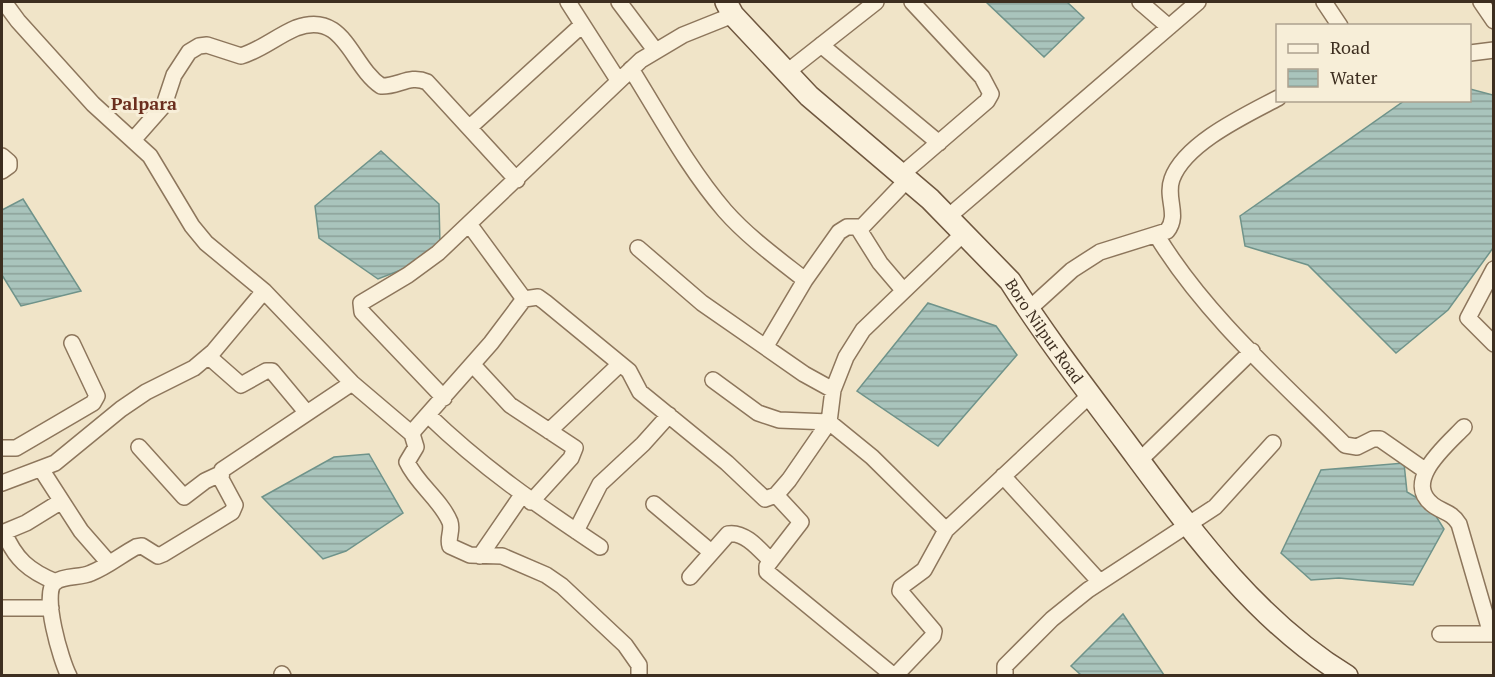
<svg xmlns="http://www.w3.org/2000/svg" width="1495" height="677" font-family="'PT Serif',serif">
<style>
.water{fill:url(#water-rules);stroke:#6f938a;stroke-width:1.5}
.lines{fill:none;stroke-linecap:round;stroke-linejoin:round}
.street-casing{stroke:#8d765c;stroke-width:18}
.secondary-casing{stroke:#6f573f;stroke-width:24}
.street{stroke:#faf1dc;stroke-width:15}
.secondary{stroke:#faf1dc;stroke-width:21}
.labels{text-anchor:middle;dominant-baseline:central;stroke-width:6;stroke-linejoin:round;paint-order:stroke}
.street-label{font-size:16px;fill:#3d2e20;stroke:#f7eed8}
.neighbourhood-label{font-size:18px;font-weight:bold;fill:#6b2e1e;stroke:#f7eed8}
</style>
<defs>
<pattern id="water-rules" width="6" height="5" patternUnits="userSpaceOnUse" patternTransform="scale(1.5)"><rect width="6" height="5" fill="#a9c4bc"/><path d="M0 2.5h6" fill="none" stroke="#8ba098"/></pattern>
</defs>
<rect width="100%" height="100%" fill="#f0e4c8"/>
<path class="water" d="M 986,2 L 1067,2 L 1084,18 L 1044,57 Z
M 1470,89 L 1493,95 L 1493,248 L 1448,310 L 1396,353 L 1308,265 L 1245,246 L 1240,216 L 1404,101 L 1470,100 Z
M 381,151 L 439,204 L 440,244 L 406,268 L 378,279 L 319,238 L 315,206 Z
M 23,199 L 81,291 L 21,306 L 2,275 L 2,210 Z
M 928,303 L 996,326 L 1017,355 L 938,446 L 857,391 Z
M 369,454 L 403,513 L 346,551 L 323,559 L 262,497 L 334,457 Z
M 1404,463 L 1407,492 L 1429,505 L 1444,529 L 1413,585 L 1339,578 L 1311,580 L 1281,553 L 1321,470 Z
M 1123,614 L 1164,675 L 1081,675 L 1071,666 Z"/>
<g class="lines">
<g class="street-casing">
<path id="street" d="M 4,2 L 18,21 L 93,104 L 150,156 L 192,226 L 206,243 L 264,291 L 352,383 L 412,434
M 568,2 L 618,80
M 619,2 L 655,50
M 1140,2 L 1169,27
M 1324,2 L 1340,26
M 1481,2 L 1494,21
M 821,45 L 939,143
M 1470,53 L 1494,50
M 631,69 C 661,117 688,168 725,211 C 748,237 777,258 805,280
M 787,72 L 876,2
M 470,127 L 582,25
M 134,139 L 164,105 L 174,75 L 189,52 L 199,46 L 207,45 L 241,56 C 261,50 277,36 296,28 C 345,10 350,65 381,86 C 398,87 410,74 427,82 L 517,180
M 2,156 L 9,162 L 9,166 L 2,171
M 901,175 L 987,101 L 991,94 L 982,77 L 912,2
M 948,217 L 1198,2
M 469,224 L 524,299 L 538,297 L 545,302 L 629,371 L 640,392 L 727,463 L 765,499 L 776,495 L 789,480 L 829,422 L 833,390 L 846,357 L 863,330 L 964,233
M 858,228 L 880,263 L 903,290
M 1157,236 C 1206,316 1279,379 1345,445 L 1357,447 L 1373,439 L 1380,439 L 1426,471
M 638,248 L 702,303 L 804,374 L 833,390
M 1494,269 L 1468,318 L 1494,344
M 524,299 L 491,343 L 415,429 L 412,434 L 416,447 L 407,462 C 417,484 441,500 450,522 C 453,531 447,538 450,546 L 470,555 L 502,556 L 546,575 L 562,586 L 625,645 L 639,665 L 639,676
M 1028,310 L 1072,270 L 1100,252 L 1167,231 C 1180,215 1165,198 1172,179 C 1185,143 1246,115 1278,98
M 766,346 L 805,280 L 839,232 L 847,227 L 862,227 L 907,180
M 208,356 L 241,385 L 266,371 L 272,371 L 307,413
M 473,365 L 510,405 L 575,448 L 571,458 L 531,502
M 713,380 L 758,413 L 779,420 L 829,422 L 872,457 L 946,530 L 1090,395
M 444,398 L 362,312 L 361,303 L 408,275 L 438,253 L 641,60 L 683,35 L 733,15
M 428,415 C 483,468 537,505 600,547
M 1464,427 C 1447,445 1402,481 1433,505 C 1442,512 1452,512 1459,524 L 1491,634
M 549,431 L 620,364
M 139,447 L 184,497 L 205,481 L 220,474
M 2,448 L 16,448 L 93,403 L 97,396 L 72,343
M 1139,461 L 1252,351
M 41,469 L 81,531 L 109,563
M 1003,476 L 1099,581
M 2,483 L 55,463 L 121,409 L 146,392 L 194,368 L 213,352 L 264,291
M 776,495 L 801,522 L 767,566 L 767,572 L 894,676
M 654,504 L 711,552
M 576,531 L 600,484 L 643,444 L 669,415
M 4,532 C 15,559 29,571 56,582
M 2,533 L 26,523 L 60,502
M 480,556 L 522,495
M 690,577 L 728,534 C 745,531 760,550 771,561
M 2,608 L 51,608
M 1440,634 L 1494,634
M 282,674 L 283,676
M 69,676 C 61,661 41,593 55,582 C 65,575 81,578 91,573 C 107,567 121,555 136,547 L 142,546 L 158,556 L 163,554 L 232,512 L 235,505 L 221,479 L 222,470 L 352,383
M 895,676 L 933,636 L 934,631 L 900,591 L 901,587 L 924,570 L 946,530
M 1005,676 L 1005,666 L 1052,619 L 1088,590 L 1215,507 L 1273,443"/>
</g>
<g class="secondary-casing">
<g id="secondary">
<path id="s1" d="M 726,2 L 733,15 L 809,96 L 930,199 L 1010,281 C 1045,336 1085,388 1124,440 C 1188,526 1253,619 1347,676"/>
</g>
</g>
<use href="#street" class="street"/>
<use href="#secondary" class="secondary"/>
</g>
<g class="labels">
<g class="street-label">
<text stroke="none"><textPath href="#s1" startOffset="460">Boro Nilpur Road</textPath></text>
</g>
<g class="neighbourhood-label">
<text x="144" y="103">Palpara</text>
</g>
</g>
<rect width="1495" height="677" fill="none" stroke="#3d2e20" stroke-width="6"/>
<rect x="1276" y="24" width="195" height="78" fill="#f7eed8" stroke="#ada18e" stroke-width="1.5"/>
<rect x="1288" y="44" width="30" height="9" fill="#faf1dc" stroke="#ada18e" stroke-width="1.5"/>
<text x="1330" y="54" font-size="18" fill="#3d2e20">Road</text>
<rect x="1288" y="69" width="30" height="18" fill="url(#water-rules)" stroke="#ada18e" stroke-width="1.5"/>
<text x="1330" y="84" font-size="18" fill="#3d2e20">Water</text>
</svg>
